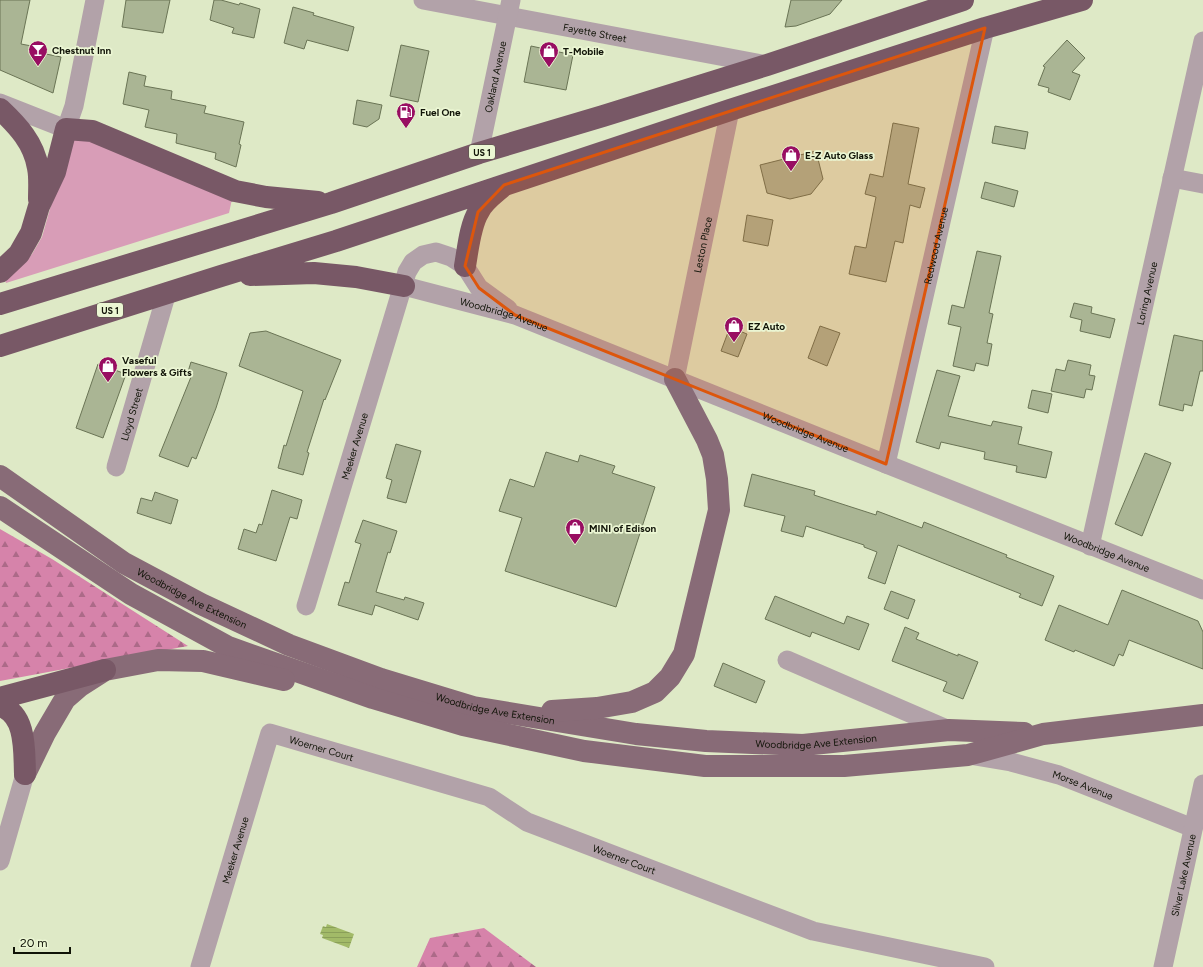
<svg xmlns="http://www.w3.org/2000/svg" width="1203" height="967" font-family="Figtree,sans-serif">
<style>
.grass{fill:#d89db7}
.forest{fill:url(#forest-firs)}
.water{fill:url(#water-rules)}
.building{fill:#aab594;stroke:#6a7455}
.lines{fill:none;stroke-linecap:round;stroke-linejoin:round}
.minor{stroke:#b2a2a9;stroke-width:19}
.major{stroke:#886b77;stroke-width:22}
.highway{stroke:#785866;stroke-width:22}
.marked{fill:#dd560c;fill-opacity:0.2;stroke:#dd560c;stroke-width:3;stroke-linejoin:round}
.labels{text-anchor:middle;dominant-baseline:central;stroke-width:3.5;stroke-linejoin:round;paint-order:stroke}
.shield{fill:#ebf6d3;stroke:#525744;stroke-width:1}
.shield-label{font-size:9px;font-weight:bold;fill:#101307}
.street-label{font-size:10px;fill:#101307;stroke:#ebf6d3}
.poi-label{font-size:10px;font-weight:bold;fill:#101307;stroke:#ebf6d3;text-anchor:start}
</style>
<defs>
<pattern id="forest-firs" width="22" height="20" patternUnits="userSpaceOnUse"><rect width="22" height="20" fill="#d683aa"/><path d="M5 1l3.5 6h-7zM16 11l3.5 6h-7z" fill="#ac6a88"/></pattern>
<pattern id="water-rules" width="6" height="5" patternUnits="userSpaceOnUse"><rect width="6" height="5" fill="#a2ba68"/><path d="M0 2.5h6" fill="none" stroke="#8a9f59"/></pattern>
</defs>
<rect width="100%" height="100%" fill="#dee9c6"/>
<path class="grass" d="M 78,135 L 232,199 L 229,213 L 6,283 L 5,280 L 27,260 L 32,254 L 42,237 L 68,145 Z"/>
<path class="forest" d="M 0,529 L 52,559 L 188,646 L 0,681 Z
M 484,928 L 536,967 L 417,967 L 430,938 Z"/>
<path class="water" d="M 327,924 L 354,934 L 349,948 L 322,938 L 323,935 L 320,934 L 323,926 L 326,927 Z"/>
<path class="building" d="M 0,0 L 30,0 L 21,44 L 37,47 L 36,52 L 61,57 L 53,93 L 0,70 Z
M 126,0 L 170,0 L 163,33 L 122,27 Z
M 214,0 L 221,0 L 239,5 L 240,3 L 260,9 L 254,38 L 232,33 L 234,28 L 210,20 Z
M 791,0 L 842,0 L 830,14 L 796,26 L 785,27 Z
M 293,7 L 314,13 L 313,15 L 354,27 L 348,51 L 307,40 L 304,49 L 284,43 Z
M 1067,40 L 1085,58 L 1072,72 L 1080,75 L 1070,100 L 1048,92 L 1049,88 L 1038,85 L 1045,67 L 1043,66 Z
M 401,45 L 429,51 L 418,102 L 390,96 Z
M 531,46 L 573,55 L 566,90 L 524,82 Z
M 129,72 L 146,76 L 144,86 L 172,91 L 171,99 L 206,106 L 204,113 L 244,122 L 239,144 L 241,145 L 236,167 L 215,159 L 216,153 L 176,143 L 177,134 L 145,127 L 149,110 L 123,104 Z
M 357,100 L 382,105 L 379,119 L 367,127 L 353,124 Z
M 893,123 L 919,128 L 908,184 L 925,188 L 920,208 L 910,205 L 903,243 L 895,241 L 886,282 L 849,274 L 855,246 L 866,248 L 876,197 L 865,194 L 870,174 L 883,177 Z
M 995,126 L 1028,132 L 1025,149 L 992,143 Z
M 816,151 L 823,179 L 811,194 L 790,199 L 767,193 L 760,165 Z
M 985,182 L 1018,191 L 1014,207 L 981,198 Z
M 747,215 L 773,220 L 768,246 L 743,241 Z
M 977,251 L 1001,256 L 989,313 L 993,314 L 987,343 L 992,344 L 988,366 L 976,363 L 974,371 L 953,366 L 961,327 L 948,324 L 952,305 L 964,308 Z
M 1074,303 L 1092,307 L 1091,313 L 1115,319 L 1110,338 L 1080,331 L 1082,320 L 1070,317 Z
M 820,326 L 840,333 L 827,366 L 808,358 Z
M 730,327 L 747,334 L 738,357 L 721,351 Z
M 266,331 L 341,360 L 325,400 L 324,399 L 307,452 L 309,453 L 303,475 L 278,468 L 284,445 L 286,446 L 303,391 L 239,366 L 250,333 Z
M 1174,335 L 1203,341 L 1203,371 L 1200,371 L 1192,406 L 1184,404 L 1183,411 L 1159,405 Z
M 1068,360 L 1091,365 L 1089,375 L 1095,376 L 1092,390 L 1086,389 L 1084,398 L 1051,391 L 1056,369 L 1065,371 Z
M 191,362 L 227,373 L 216,408 L 196,459 L 192,457 L 188,467 L 159,456 L 191,377 L 187,375 Z
M 98,364 L 126,374 L 103,438 L 76,428 Z
M 937,370 L 960,376 L 948,416 L 991,426 L 993,421 L 1022,427 L 1018,444 L 1052,452 L 1046,478 L 1016,472 L 1017,466 L 984,459 L 985,452 L 941,442 L 939,449 L 916,442 Z
M 1032,390 L 1052,394 L 1048,413 L 1028,408 Z
M 396,444 L 421,451 L 406,503 L 387,498 L 392,480 L 386,478 Z
M 546,452 L 578,462 L 580,455 L 615,466 L 612,473 L 655,487 L 616,607 L 505,571 L 522,518 L 499,511 L 510,479 L 534,487 Z
M 1145,453 L 1171,463 L 1142,536 L 1115,524 Z
M 752,474 L 815,491 L 814,495 L 876,515 L 877,511 L 922,528 L 924,522 L 1007,555 L 1006,557 L 1054,576 L 1042,606 L 1019,597 L 1021,594 L 898,545 L 885,584 L 868,578 L 877,552 L 864,547 L 864,545 L 806,526 L 803,537 L 781,531 L 785,516 L 744,506 Z
M 272,490 L 302,500 L 297,519 L 290,517 L 276,561 L 238,549 L 244,529 L 256,533 L 259,524 L 262,525 Z
M 155,492 L 178,500 L 171,524 L 137,513 L 141,498 L 152,501 Z
M 363,520 L 397,531 L 390,553 L 388,552 L 376,592 L 404,600 L 405,597 L 424,603 L 418,620 L 375,605 L 372,615 L 338,605 L 345,582 L 349,583 L 361,544 L 355,542 Z
M 1122,590 L 1198,621 L 1203,632 L 1203,669 L 1129,640 L 1123,656 L 1119,654 L 1114,666 L 1075,650 L 1074,652 L 1045,640 L 1059,605 L 1108,625 Z
M 891,591 L 915,600 L 908,619 L 884,609 Z
M 775,596 L 844,624 L 847,616 L 869,624 L 859,650 L 812,632 L 810,637 L 765,619 Z
M 905,627 L 919,633 L 916,639 L 958,656 L 958,654 L 978,662 L 963,699 L 943,691 L 947,682 L 892,661 Z
M 723,663 L 765,681 L 756,703 L 714,686 Z"/>
<g class="lines">
<g class="minor">
<path id="s1" d="M 423,0 L 767,65"/>
<path d="M 0,103 L 66,129 L 74,106 L 95,0"/>
<path id="s2" d="M 479,153 L 511,0"/>
<path d="M 1172,178 L 1203,184"/>
<path id="s3" d="M 404,286 L 515,315 L 886,464 L 1203,590"/>
<path id="s4" d="M 675,379 L 730,110"/>
<path id="s5" d="M 886,464 L 985,28"/>
<path id="s6" d="M 116,467 L 167,292"/>
<path id="s7" d="M 1090,546 L 1203,41"/>
<path id="s8" d="M 306,606 L 407,272 L 413,262 L 423,255 L 436,252 L 451,257 L 465,266 L 479,288 L 508,309"/>
<path d="M 787,660 L 949,730"/>
<path id="s9" d="M 969,755 L 1011,762 L 1059,775 L 1193,828"/>
<path d="M 0,861 L 25,774"/>
<path id="s10" d="M 200,967 L 270,733 L 489,797 L 527,822 L 813,931 L 985,967"/>
<path id="s11" d="M 1163,967 L 1203,784"/>
</g>
<g class="major">
<path id="s12" d="M 0,476 L 124,563 L 201,604 L 289,645 L 381,679 L 473,707 L 636,734 L 706,741 L 803,745 L 949,730 L 1024,733"/>
<path d="M 0,507 L 131,594 L 228,647 L 373,698 L 463,725 L 584,751 L 705,766 L 844,766 L 968,755 L 1043,734 L 1203,715"/>
<path d="M 552,711 L 597,708 L 632,702 L 655,692 L 670,677 L 684,654 L 719,510 L 717,479 L 713,455 L 707,440 L 675,379"/>
<path d="M 25,774 L 45,733 L 65,699 L 80,686 L 105,670 L 158,660 L 203,661 L 284,680"/>
</g>
<path class="highway" d="M 0,109 C 18,126 34,143 38,168 C 40,177 39,189 39,199
M 465,266 C 468,249 470,225 479,211 C 484,201 493,195 501,188
M 0,272 L 19,254 L 31,233 L 39,206 L 55,172 L 66,129 L 92,131 L 235,191 L 266,197 L 318,202
M 250,275 L 314,273 L 356,277 L 404,286
M 0,304 L 331,203 L 479,153 L 603,116 L 767,65 L 963,0
M 0,346 L 221,276 L 336,241 L 730,110 L 985,28 L 1082,0
M 0,698 L 105,670
M 0,706 C 27,714 24,752 25,774"/>
</g>
<path class="marked" d="M 985,28 L 886,464 L 515,315 L 479,288 L 465,266 L 478,212 L 504,185 Z"/>
<defs>
<g id="bar-pin" transform="scale(1)"><path d="M0 17L-7.5 6A9.5 9.5 0 1 1 7.5 6Z" fill="#980e62" stroke="#ebf6d3"/><path d="M-6-5H6L.8 .8V4.5H3.5V6h-7V4.5H-.8V.8Z" fill="#fff"/></g>
<g id="shop-pin" transform="scale(1)"><path d="M0 17L-7.5 6A9.5 9.5 0 1 1 7.5 6Z" fill="#980e62" stroke="#ebf6d3"/><path d="M-5-2.5h2.3a2.7 3.5 0 0 1 5.4 0H5L5.5 6h-11ZM-1.5-2.5h3a1.5 2.3 0 0 0-3 0Z" fill="#fff"/></g>
<g id="fuel-pin" transform="scale(1)"><path d="M0 17L-7.5 6A9.5 9.5 0 1 1 7.5 6Z" fill="#980e62" stroke="#ebf6d3"/><path d="M-5.5-6h7V0h2V4h1.3V-2.5L3-4.5l.8-.8L6-3V5H2.5V1h-1V6h-7ZM-4.2-4.7v3.2H.2V-4.7Z" fill="#fff"/></g>
</defs>
<g fill-rule="evenodd">
<use href="#bar-pin" x="38" y="50"/>
<use href="#shop-pin" x="549" y="51"/>
<use href="#fuel-pin" x="406" y="112"/>
<use href="#shop-pin" x="791" y="155"/>
<use href="#shop-pin" x="734" y="326"/>
<use href="#shop-pin" x="108" y="366"/>
<use href="#shop-pin" x="575" y="528"/>
</g>
<g class="labels">
<g class="shield">
<rect x="469" y="145" width="26" height="14" rx="3"/>
<rect x="97" y="303" width="26" height="14" rx="3"/>
</g>
<g class="shield-label">
<text x="482" y="152">US 1</text>
<text x="110" y="310">US 1</text>
</g>
<g class="street-label">
<text stroke="none"><textPath href="#s1" startOffset="175">Fayette Street</textPath></text>
<text stroke="none"><textPath href="#s2" startOffset="78">Oakland Avenue</textPath></text>
<text stroke="none"><textPath href="#s4" startOffset="137">Leston Place</textPath></text>
<text stroke="none"><textPath href="#s5" startOffset="224">Redwood Avenue</textPath></text>
<text stroke="none"><textPath href="#s7" startOffset="259">Loring Avenue</textPath></text>
<text stroke="none"><textPath href="#s3" startOffset="104">Woodbridge Avenue</textPath></text>
<text stroke="none"><textPath href="#s6" startOffset="55">Lloyd Street</textPath></text>
<text stroke="none"><textPath href="#s3" startOffset="428">Woodbridge Avenue</textPath></text>
<text stroke="none"><textPath href="#s8" startOffset="167">Meeker Avenue</textPath></text>
<text stroke="none"><textPath href="#s3" startOffset="752">Woodbridge Avenue</textPath></text>
<text stroke="none"><textPath href="#s12" startOffset="228">Woodbridge Ave Extension</textPath></text>
<text stroke="none"><textPath href="#s12" startOffset="552">Woodbridge Ave Extension</textPath></text>
<text stroke="none"><textPath href="#s12" startOffset="876">Woodbridge Ave Extension</textPath></text>
<text stroke="none"><textPath href="#s10" startOffset="298">Woerner Court</textPath></text>
<text stroke="none"><textPath href="#s9" startOffset="118">Morse Avenue</textPath></text>
<text stroke="none"><textPath href="#s10" startOffset="122">Meeker Avenue</textPath></text>
<text stroke="none"><textPath href="#s10" startOffset="622">Woerner Court</textPath></text>
<text stroke="none"><textPath href="#s11" startOffset="94">Silver Lake Avenue</textPath></text>
</g>
<g class="poi-label">
<text x="52" y="50">Chestnut Inn</text>
<text x="563" y="51">T-Mobile</text>
<text x="420" y="112">Fuel One</text>
<text x="805" y="155">E-Z Auto Glass</text>
<text x="748" y="326">EZ Auto</text>
<text x="122" y="360">Vaseful<tspan x="122" dy="12">Flowers &amp; Gifts</tspan></text>
<text x="589" y="528">MINI of Edison</text>
</g>
</g>
<path d="M14 947v6h56v-6" fill="none" stroke="#101307" stroke-width="2"/>
<text x="20" y="947" font-size="12" fill="#101307" stroke="#ebf6d3" stroke-width="3" paint-order="stroke">20 m</text>
</svg>
